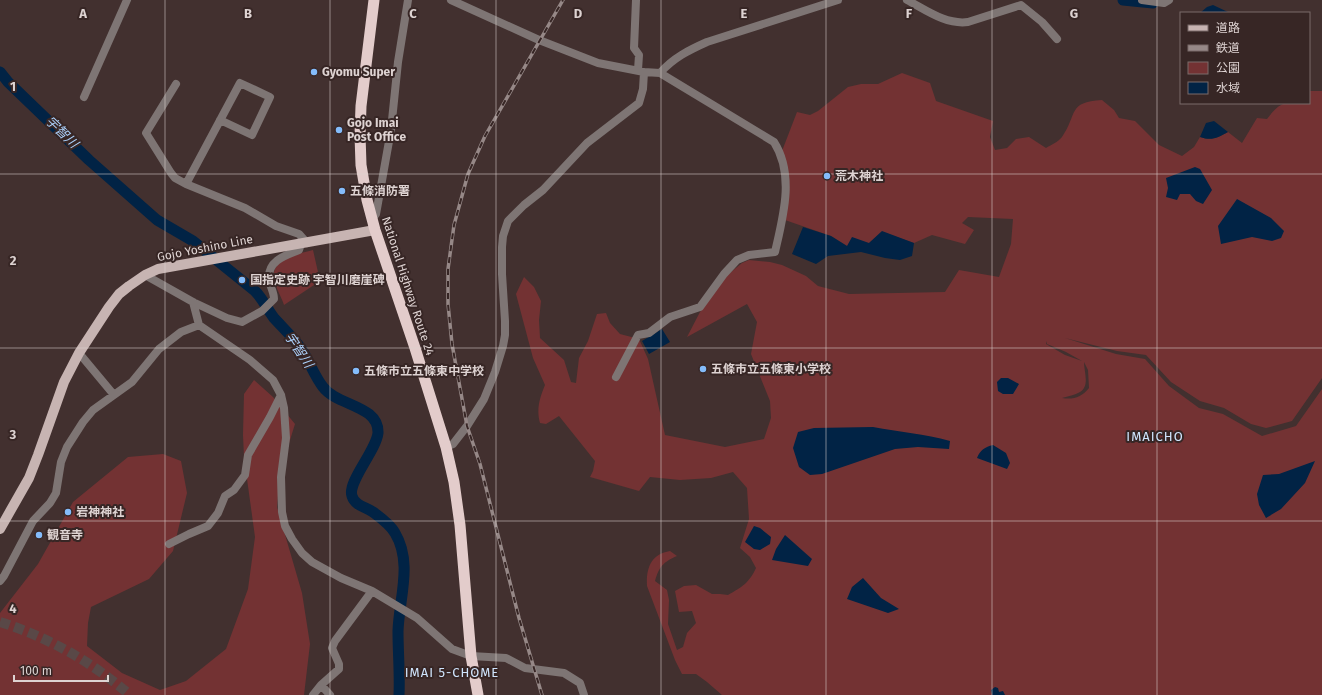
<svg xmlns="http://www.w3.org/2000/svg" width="1322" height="695" font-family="'Fira Sans','Noto Sans JP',sans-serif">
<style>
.green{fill:#733233;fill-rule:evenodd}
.water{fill:#012345}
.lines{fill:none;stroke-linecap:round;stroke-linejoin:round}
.river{stroke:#012345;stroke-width:11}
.major-tunnel{stroke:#594847;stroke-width:10;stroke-dasharray:10 5;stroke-linecap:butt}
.minor{stroke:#7e7574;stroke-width:8}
.major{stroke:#c7b4b2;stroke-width:10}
.highway{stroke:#e3cccb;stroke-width:11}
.rail-casing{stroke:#968887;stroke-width:3.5}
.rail{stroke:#372625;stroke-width:2;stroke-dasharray:6;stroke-linecap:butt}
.grid{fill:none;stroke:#ded3d2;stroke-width:1;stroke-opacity:0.55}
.poi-dot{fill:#84bcfb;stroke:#372625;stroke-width:1.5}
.labels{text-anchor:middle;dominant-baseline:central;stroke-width:4;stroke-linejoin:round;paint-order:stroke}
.poi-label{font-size:12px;font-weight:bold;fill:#ded3d2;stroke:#372625;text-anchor:start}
.street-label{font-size:12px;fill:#ded3d2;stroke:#372625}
.water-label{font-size:13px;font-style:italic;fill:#abd1fc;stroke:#372625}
.neighbourhood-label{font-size:13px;letter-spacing:1px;fill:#cfe4fc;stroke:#372625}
.grid-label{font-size:13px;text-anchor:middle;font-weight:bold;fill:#ded3d2;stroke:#372625;stroke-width:4;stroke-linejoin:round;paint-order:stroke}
</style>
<rect width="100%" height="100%" fill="#42302f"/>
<path class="green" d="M 902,73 L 930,83 L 936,101 L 993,121 L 990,137 L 995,150 L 1007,148 L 1016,139 L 1029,137 L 1046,148 C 1051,145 1058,142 1062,137 C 1078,114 1067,102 1102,100 L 1114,110 L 1119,118 L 1135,121 L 1159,145 L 1182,156 L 1194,147 L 1200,137 C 1212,141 1217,138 1228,132 L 1242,143 L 1257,118 L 1267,119 C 1282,99 1285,103 1309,103 L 1309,91 L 1322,91 L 1322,378 L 1292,421 L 1266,428 L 1251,424 L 1224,408 L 1200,401 L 1171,382 L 1146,355 L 1117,351 L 1065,338 L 1116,354 L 1145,359 L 1169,386 L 1199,408 L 1223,414 L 1262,436 L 1296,426 L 1322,389 L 1322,695 L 722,695 L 707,682 L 696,674 L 682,674 L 675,660 L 647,586 C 646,568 651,554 670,551 L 677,556 C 663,562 659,567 655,581 L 667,590 L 669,600 L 668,624 L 677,650 L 683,647 L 687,633 L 696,623 L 692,611 L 679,612 L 675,591 L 684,586 L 696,585 L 712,594 L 720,594 L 728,595 C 742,587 749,583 756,568 L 750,557 L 740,548 L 749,519 L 747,488 L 733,472 L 711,478 L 680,480 L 650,477 L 639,491 L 590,477 L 593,471 L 595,461 L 559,416 L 546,424 L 540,423 C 536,409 540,397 545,385 L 533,358 L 516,294 L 524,277 L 534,287 L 541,301 L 539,320 L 540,338 L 564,360 L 571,382 L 576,383 L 579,358 L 588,341 L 597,314 L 606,313 L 610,323 L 620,334 L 639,339 L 648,359 L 665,435 L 725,447 L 764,439 L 771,418 L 770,401 L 751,354 L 757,322 L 747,304 L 687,337 L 700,312 L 725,277 L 742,263 L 749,260 L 770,262 L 782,265 L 806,276 L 818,286 L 849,294 L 945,292 L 959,270 L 999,277 L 1011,244 L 1013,219 L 968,217 L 962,223 L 974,230 L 965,244 L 932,235 L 914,243 L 882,232 L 869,243 L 847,246 L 831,236 L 785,220 L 782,151 L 797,112 L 810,115 L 818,111 L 848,87 L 861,84 L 878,84 ZM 1046,341 L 1047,344 L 1066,352 L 1082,361 L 1065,355 L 1046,344 ZM 1084,362 L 1088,370 L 1089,388 C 1082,397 1073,400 1062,398 C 1068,396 1075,395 1080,392 C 1090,386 1084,372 1084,362 Z
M 313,250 L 320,281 L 284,305 C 281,296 275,287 274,277 C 272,258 299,254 313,250 Z
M 254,380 L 273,397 L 295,424 L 280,472 L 277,507 L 302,593 L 310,644 L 304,695 L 0,695 L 0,613 L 38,564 L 73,502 L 128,457 L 163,454 L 181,461 L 187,493 L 173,551 L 149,579 L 91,607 L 88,623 L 87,646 L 122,673 L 160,690 L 186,681 L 226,649 L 248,589 L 255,537 L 244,457 L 243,435 L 244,394 Z"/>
<path class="water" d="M 1213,5 L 1230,13 L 1200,13 L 1207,7 Z
M 1214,121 L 1228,132 C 1217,138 1212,141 1200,137 L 1206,123 Z
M 1195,167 L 1200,169 L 1212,190 L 1203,204 L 1196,201 L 1190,194 L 1180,194 L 1177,200 L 1166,197 L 1168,188 L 1166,178 Z
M 1237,199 L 1271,218 L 1284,231 L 1281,238 L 1272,241 L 1252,237 L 1221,244 L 1218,226 Z
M 803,227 L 831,236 L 847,246 L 852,237 L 869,243 L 882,231 L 914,243 L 912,256 L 900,260 L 885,258 L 861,252 L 828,256 L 816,264 L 792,254 Z
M 662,329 L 670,342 L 649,354 L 642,341 Z
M 1001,378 L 1008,378 L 1019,384 L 1013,394 L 1003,394 L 998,391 L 997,382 Z
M 873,427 C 899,432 925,434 950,441 L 949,449 L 918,447 L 895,449 L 822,474 L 810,475 L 799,467 L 793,448 L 798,432 L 814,428 Z
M 993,445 L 1006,453 L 1010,463 L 1007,469 L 977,458 C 980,450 985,447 993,445 Z
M 1315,461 L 1305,483 L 1281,509 L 1266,518 L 1259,505 L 1257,494 L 1263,475 L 1279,474 Z
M 754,526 L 760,528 L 771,537 L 770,544 L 760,550 L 754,549 L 745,542 Z
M 785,535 L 812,559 L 808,566 L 772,560 L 776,549 Z
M 863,578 L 881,598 L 899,609 L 888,613 L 847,599 L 852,587 Z
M 995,687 L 998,688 L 999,692 L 1003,691 L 1005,695 L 992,695 L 991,690 Z"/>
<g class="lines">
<path class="river" d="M 1123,0 L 1153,3
M 0,72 L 8,82 L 89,160 L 157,220 L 193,241 L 255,291 C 263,299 267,309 274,318 C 284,329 294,338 302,350 C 309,361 315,377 323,387 C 337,406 379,405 378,433 C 376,451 347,482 352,496 C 355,506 366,507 373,512 C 381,518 390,524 395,533 C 413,563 399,599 398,631 C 398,653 400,674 399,695"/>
<path class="major-tunnel" d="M 0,622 C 48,637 92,662 130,695"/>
<path class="minor" d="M 451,0 L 539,40 L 598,63 L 644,72 L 660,73 L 774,142 C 795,175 783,217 775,252 L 749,255 L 737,260 L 724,274 L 700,307 L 670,317 L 649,333 L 638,335 L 616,377
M 636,0 L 634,48 L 639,55 L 638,70
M 907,0 C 926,10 946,25 968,22 L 1021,5 L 1042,22 L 1057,39
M 1142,0 L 1164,3 L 1169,0
M 660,73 C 673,58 689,50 707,42 L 838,0
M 176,84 L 146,133 L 171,173 L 175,178 L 186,184 L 245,208 L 276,226 L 299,234 L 307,243
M 84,97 L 127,0
M 186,184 L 240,83 L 270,97 L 252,135 L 220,120
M 372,219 L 376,214 L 378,203 L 391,130 L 398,62 L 408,0
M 145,275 L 193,302 L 227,318 L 242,322 L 262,311 L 274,299 C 274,291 269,285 269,278 C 268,260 287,255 299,250 L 301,244
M 193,302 L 199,325 L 250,360 L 273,380 L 281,395 L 284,408 L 286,438 L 281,477 L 282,512 L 285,526 L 292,539 L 302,553 L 312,562 L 341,578 L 372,591 L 417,618 L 452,649 L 471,656 L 506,658 L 525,668 L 564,673 L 580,683 L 584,695
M 79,353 L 114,395
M 446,447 L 453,444 L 467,426 L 484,399 L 495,372 L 503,346 L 505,335 L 505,321 L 502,274 L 502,247 L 503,236 L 508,221 L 524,205 L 543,190 L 587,143 L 639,103 L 643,89 L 644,72
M 169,544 L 189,534 L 208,526 L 218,513 L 225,496 L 234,490 L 245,475 L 248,455 L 270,417 L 281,395
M 0,581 L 4,576 L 33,521 L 50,503 L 56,493 L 61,462 L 67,447 L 83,422 L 93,410 L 132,382 L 159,349 L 181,332 L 199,325
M 321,685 L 339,669 L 339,664 L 332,648 L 335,641 L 372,591
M 313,695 L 321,685 L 330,695"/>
<path class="major" d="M 0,529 L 29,478 L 38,455 L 64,382 L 79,353 L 109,307 L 119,294 L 129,286 L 145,275 L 158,269 L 375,230"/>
<path class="highway" d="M 374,0 L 361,106 L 360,135 L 361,165 L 367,200 L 375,230 L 415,348 L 446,447 L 454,482 L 460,525 L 471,656 L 478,695"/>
<g class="rail-casing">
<path id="rail" d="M 542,695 L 519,618 L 480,464 L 467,426 L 452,344 L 448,304 L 448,269 L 454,225 L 468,174 L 485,136 L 563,0"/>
</g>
<use href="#rail" class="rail"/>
</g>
<path class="grid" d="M 165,0 L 165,695M 330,0 L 330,695M 496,0 L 496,695M 661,0 L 661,695M 826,0 L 826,695M 992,0 L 992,695M 1157,0 L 1157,695M 0,174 L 1322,174M 0,348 L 1322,348M 0,521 L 1322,521"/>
<g class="poi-dot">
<circle cx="314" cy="72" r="4"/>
<circle cx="339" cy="130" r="4"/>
<circle cx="827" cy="176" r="4"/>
<circle cx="342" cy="191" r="4"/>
<circle cx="242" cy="280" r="4"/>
<circle cx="703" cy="369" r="4"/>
<circle cx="356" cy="371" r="4"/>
<circle cx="68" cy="512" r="4"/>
<circle cx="39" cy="535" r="4"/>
</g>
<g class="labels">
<g class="poi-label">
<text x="322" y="72">Gyomu Super</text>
<text x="347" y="123">Gojo Imai<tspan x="347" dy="14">Post Office</tspan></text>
<text x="835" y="176">荒木神社</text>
<text x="350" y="191">五條消防署</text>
<text x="250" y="280">国指定史跡 宇智川磨崖碑</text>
<text x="711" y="369">五條市立五條東小学校</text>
<text x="364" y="371">五條市立五條東中学校</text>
<text x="76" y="512">岩神神社</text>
<text x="47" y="535">観音寺</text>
</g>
<g class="street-label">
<text transform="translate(205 248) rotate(-11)">Gojo Yoshino Line</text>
<text transform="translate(408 286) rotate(72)">National Highway Route 24</text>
</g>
<g class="water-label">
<text transform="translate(62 132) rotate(44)">宇智川</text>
<text transform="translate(299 350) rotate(56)">宇智川</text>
</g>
<g class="neighbourhood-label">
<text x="1155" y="436">IMAICHO</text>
<text x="452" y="672">IMAI 5-CHOME</text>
</g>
</g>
<g class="grid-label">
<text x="83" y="18">A</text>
<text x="248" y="18">B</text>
<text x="413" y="18">C</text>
<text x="578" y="18">D</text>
<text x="744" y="18">E</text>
<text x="909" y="18">F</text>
<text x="1074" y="18">G</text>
<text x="13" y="91">1</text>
<text x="13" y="265">2</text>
<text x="13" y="439">3</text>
<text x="13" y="613">4</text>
</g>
<rect x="1180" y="12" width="130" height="92" fill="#372625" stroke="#7a6b6a"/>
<rect x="1188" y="25" width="20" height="6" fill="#c7b4b2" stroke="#7a6b6a"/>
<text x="1216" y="32" font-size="12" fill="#ded3d2">道路</text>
<rect x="1188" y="45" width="20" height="6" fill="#968887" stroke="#7a6b6a"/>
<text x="1216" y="52" font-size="12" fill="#ded3d2">鉄道</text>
<rect x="1188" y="62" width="20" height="12" fill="#733233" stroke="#7a6b6a"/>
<text x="1216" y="72" font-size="12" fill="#ded3d2">公園</text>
<rect x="1188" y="82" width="20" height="12" fill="#012345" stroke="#7a6b6a"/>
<text x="1216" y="92" font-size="12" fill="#ded3d2">水域</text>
<path d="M14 675v6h94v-6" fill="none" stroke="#ded3d2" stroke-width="2"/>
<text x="20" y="675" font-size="12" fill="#ded3d2" stroke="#372625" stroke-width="3" paint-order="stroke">100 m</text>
</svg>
